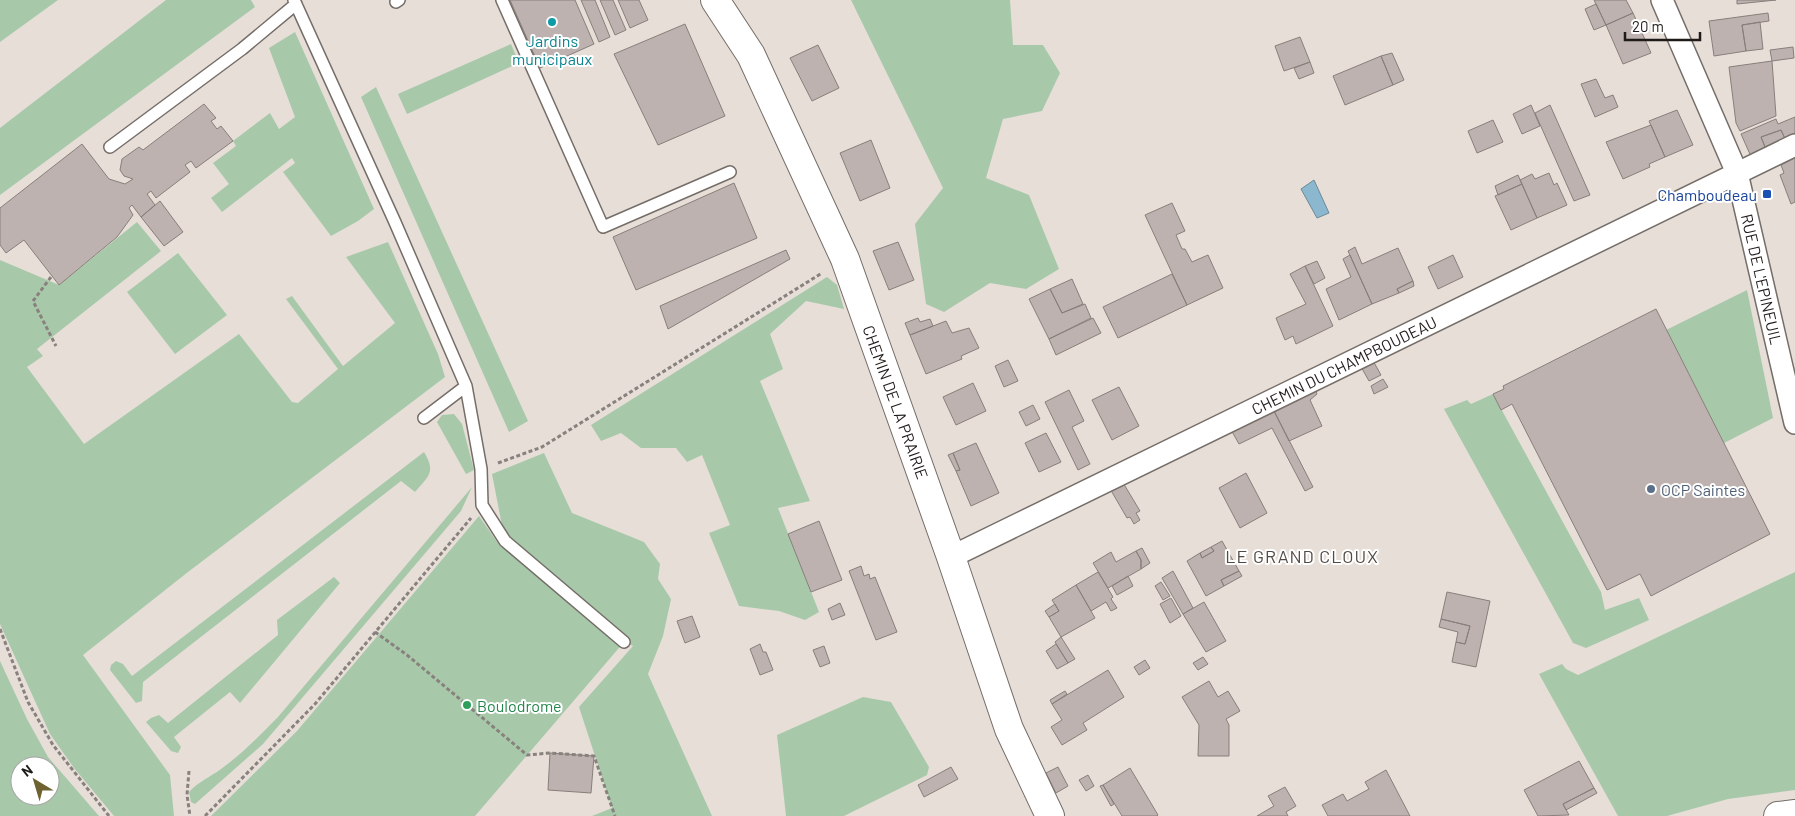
<svg xmlns="http://www.w3.org/2000/svg" width="1795" height="816" font-family="Barlow,sans-serif">
<style>
.green{fill:#a7c9aa;fill-rule:evenodd}
.water{fill:#8bb8ce;stroke:#6b8998}
.building{fill:#bdb2af;stroke:#887f7b}
.lines{fill:none;stroke-linecap:round;stroke-linejoin:round}
.lane-casing{stroke:#756d68;stroke-width:14}
.street-casing{stroke:#756d68;stroke-width:24}
.secondary-casing{stroke:#756d68;stroke-width:30}
.path{stroke:#88817d;stroke-width:3;stroke-dasharray:4 2.5;stroke-linecap:butt}
.lane{stroke:#fff;stroke-width:11}
.street{stroke:#fff;stroke-width:21}
.secondary{stroke:#fff;stroke-width:28}
.culture-dot{fill:#0f9aa8;stroke:#fff;stroke-width:2}
.transit-dot{fill:#1a4fb4;stroke:#fff;stroke-width:2}
.service-dot{fill:#5c6f8a;stroke:#fff;stroke-width:2}
.leisure-dot{fill:#2e9e5b;stroke:#fff;stroke-width:2}
.labels{text-anchor:middle;dominant-baseline:central;stroke-width:4;stroke-linejoin:round;paint-order:stroke}
.culture-label{font-size:16px;fill:#0d838f;stroke:#fff}
.transit-label{font-size:16px;fill:#164399;stroke:#fff;text-anchor:end}
.street-label{font-size:16px;fill:#1f1b19;stroke:#fff}
.service-label{font-size:16px;fill:#4e5e75;stroke:#fff;text-anchor:start}
.leisure-label{font-size:16px;fill:#27864d;stroke:#fff;text-anchor:start}
.neighbourhood-label{font-size:18px;letter-spacing:1px;fill:#524a45;stroke:#fff}
</style>
<rect width="100%" height="100%" fill="#e7ded8"/>
<path class="green" d="M 0,0 L 58,0 L 0,42 Z
M 166,0 L 251,0 L 255,7 L 0,195 L 0,128 Z
M 851,0 L 1010,0 L 1013,45 L 1043,45 L 1060,73 L 1042,111 L 1003,119 L 986,178 L 1029,195 L 1059,269 L 1026,289 L 990,283 L 944,312 L 926,304 L 915,224 L 943,188 Z
M 295,32 L 374,209 L 358,221 L 331,236 L 283,172 L 295,163 L 292,158 L 222,212 L 211,198 L 229,184 L 213,163 L 236,146 L 233,141 L 270,113 L 279,129 L 295,117 L 269,48 Z
M 511,44 L 519,63 L 407,114 L 398,94 Z
M 376,87 L 528,421 L 509,432 L 361,97 Z
M 137,222 L 161,251 L 37,349 L 43,356 L 27,367 L 84,444 L 239,334 L 292,402 L 298,403 L 338,369 L 286,299 L 292,296 L 343,366 L 395,323 L 346,257 L 388,242 L 438,354 L 445,377 L 188,572 L 83,655 L 170,775 L 174,816 L 114,816 L 74,768 L 50,734 L 0,624 L 0,260 L 59,285 Z
M 178,253 L 227,315 L 175,354 L 127,292 Z
M 827,277 L 837,285 L 844,309 L 806,301 L 770,334 L 783,369 L 760,381 L 810,501 L 778,508 L 819,612 L 805,620 L 779,611 L 739,606 L 709,533 L 730,525 L 702,455 L 687,462 L 676,448 L 641,448 L 621,433 L 601,441 L 591,425 Z
M 1747,290 L 1773,418 L 1724,443 L 1666,330 Z
M 1493,394 L 1601,592 L 1605,610 L 1639,598 L 1649,620 L 1586,648 L 1573,643 L 1444,409 L 1467,400 L 1471,404 Z
M 454,414 L 462,424 L 474,470 L 466,474 L 437,422 L 442,415 Z
M 424,452 C 436,472 429,476 415,492 L 401,481 L 143,682 L 142,701 L 136,703 L 110,670 L 111,665 L 116,661 L 123,664 L 132,676 Z
M 544,453 L 572,513 L 644,542 L 660,564 L 658,579 L 671,599 L 663,636 L 648,674 L 712,816 L 592,816 L 612,808 L 579,707 L 633,646 L 624,642 L 475,816 L 211,816 L 297,731 L 479,516 L 500,546 L 505,541 L 492,474 Z
M 472,487 L 461,511 L 263,744 L 195,804 L 191,802 L 189,792 C 198,782 210,777 221,769 C 242,754 260,735 278,717 Z
M 1795,572 L 1795,790 L 1728,799 L 1667,816 L 1618,816 L 1539,674 L 1562,664 L 1566,669 L 1578,675 Z
M 334,577 L 340,583 L 240,703 L 230,692 L 174,737 L 181,747 L 178,753 L 171,751 L 146,722 L 151,718 L 159,715 L 168,723 L 278,635 L 277,620 Z
M 0,661 L 27,719 L 48,757 L 99,816 L 0,816 ZM 20,766 L 50,766 L 50,796 L 20,796 Z
M 863,697 L 891,702 L 929,767 L 927,775 L 844,816 L 786,816 L 777,735 Z"/>
<path class="water" d="M 1314,180 L 1329,213 L 1317,218 L 1301,189 Z"/>
<path class="building" d="M 510,0 L 575,0 L 594,44 L 540,68 Z
M 581,0 L 595,0 L 610,37 L 599,42 Z
M 600,0 L 613,0 L 626,30 L 615,35 Z
M 618,0 L 639,0 L 648,20 L 630,28 Z
M 1594,0 L 1626,0 L 1633,13 L 1606,25 Z
M 1737,0 L 1776,0 L 1737,4 Z
M 1596,4 L 1606,25 L 1594,30 L 1585,9 Z
M 1633,13 L 1651,53 L 1623,64 L 1606,25 Z
M 1768,13 L 1769,21 L 1742,25 L 1746,51 L 1714,56 L 1709,21 Z
M 1760,22 L 1763,49 L 1746,51 L 1742,25 Z
M 685,24 L 725,116 L 658,145 L 614,54 Z
M 1300,37 L 1310,62 L 1284,71 L 1275,46 Z
M 818,45 L 839,88 L 812,101 L 790,58 Z
M 1793,47 L 1794,58 L 1772,61 L 1770,50 Z
M 1392,53 L 1404,80 L 1393,85 L 1381,56 Z
M 1381,56 L 1393,85 L 1345,105 L 1333,76 Z
M 1772,61 L 1776,116 L 1740,131 L 1736,123 L 1729,67 Z
M 1310,62 L 1314,73 L 1299,79 L 1294,68 Z
M 1596,79 L 1605,98 L 1613,95 L 1618,107 L 1595,117 L 1581,84 Z
M 204,104 L 216,118 L 211,121 L 217,129 L 221,126 L 233,141 L 196,168 L 191,161 L 185,165 L 190,172 L 156,198 L 151,191 L 147,194 L 155,205 L 141,217 L 132,205 L 129,208 L 133,215 L 117,237 L 59,285 L 24,240 L 6,253 L 0,245 L 0,208 L 82,144 L 109,179 L 125,184 L 133,179 L 124,176 L 120,170 L 122,159 L 139,147 L 143,150 Z
M 1531,105 L 1540,126 L 1522,134 L 1513,114 Z
M 1550,105 L 1590,195 L 1574,201 L 1535,113 Z
M 1677,110 L 1693,145 L 1665,157 L 1649,121 Z
M 1795,117 L 1795,137 L 1786,141 L 1781,130 L 1761,137 L 1768,155 L 1753,161 L 1741,134 L 1776,119 L 1778,124 Z
M 1493,120 L 1503,142 L 1477,153 L 1468,131 Z
M 1651,125 L 1665,157 L 1649,164 L 1650,167 L 1623,179 L 1606,142 Z
M 1781,130 L 1786,141 L 1766,149 L 1761,137 Z
M 871,140 L 890,188 L 860,201 L 840,153 Z
M 1795,158 L 1795,202 L 1791,204 L 1780,175 L 1784,173 L 1781,165 Z
M 1549,173 L 1554,185 L 1557,183 L 1567,205 L 1537,218 L 1520,180 L 1532,174 L 1535,179 Z
M 1518,175 L 1522,184 L 1498,195 L 1495,186 Z
M 734,183 L 757,238 L 636,290 L 613,237 Z
M 1522,184 L 1537,218 L 1511,230 L 1495,196 Z
M 160,201 L 183,232 L 164,246 L 141,217 Z
M 1172,203 L 1185,231 L 1176,235 L 1182,249 L 1185,249 L 1192,262 L 1208,255 L 1223,288 L 1187,305 L 1145,215 Z
M 898,242 L 914,280 L 889,290 L 873,251 Z
M 1355,247 L 1362,264 L 1398,248 L 1413,281 L 1397,289 L 1399,293 L 1372,304 L 1348,251 Z
M 786,250 L 790,259 L 668,329 L 660,306 Z
M 1350,255 L 1372,304 L 1339,320 L 1326,289 L 1351,277 L 1343,259 Z
M 1453,255 L 1463,277 L 1438,289 L 1428,267 Z
M 1317,261 L 1325,278 L 1314,284 L 1305,266 Z
M 1305,266 L 1333,326 L 1296,344 L 1293,336 L 1285,340 L 1276,318 L 1306,304 L 1290,274 Z
M 1172,274 L 1187,305 L 1118,338 L 1103,307 Z
M 1072,279 L 1083,304 L 1062,313 L 1050,289 Z
M 1413,281 L 1414,286 L 1399,293 L 1397,289 Z
M 1050,289 L 1062,313 L 1085,304 L 1091,318 L 1049,339 L 1029,299 Z
M 1656,309 L 1770,534 L 1651,596 L 1640,574 L 1607,590 L 1512,404 L 1501,410 L 1493,394 L 1504,389 L 1503,386 Z
M 918,318 L 920,322 L 930,319 L 933,326 L 910,335 L 905,323 Z
M 1093,318 L 1101,333 L 1056,355 L 1049,339 Z
M 946,321 L 952,333 L 969,328 L 979,348 L 961,356 L 962,359 L 926,374 L 910,335 Z
M 1372,359 L 1381,375 L 1369,381 L 1360,365 Z
M 1008,360 L 1018,381 L 1004,387 L 995,366 Z
M 1383,379 L 1388,387 L 1374,394 L 1371,386 Z
M 973,383 L 986,411 L 956,425 L 943,397 Z
M 1119,387 L 1139,426 L 1112,440 L 1092,400 Z
M 1314,387 L 1317,394 L 1310,400 L 1322,426 L 1289,441 L 1272,407 Z
M 1069,390 L 1084,421 L 1072,427 L 1090,464 L 1078,470 L 1045,402 Z
M 1033,405 L 1040,419 L 1026,426 L 1019,412 Z
M 1272,407 L 1313,487 L 1305,491 L 1272,428 L 1239,444 L 1230,428 Z
M 1046,433 L 1061,462 L 1039,472 L 1025,443 Z
M 976,443 L 999,493 L 971,506 L 956,471 L 960,470 L 953,453 Z
M 953,453 L 960,470 L 956,471 L 948,455 Z
M 1246,473 L 1267,513 L 1240,528 L 1219,488 Z
M 1122,481 L 1140,511 L 1136,513 L 1140,520 L 1134,524 L 1130,517 L 1127,518 L 1109,487 Z
M 819,521 L 842,580 L 811,592 L 788,534 Z
M 1222,541 L 1239,571 L 1221,580 L 1224,586 L 1206,596 L 1187,561 L 1200,553 L 1202,558 L 1214,551 L 1211,547 Z
M 1211,547 L 1214,551 L 1202,558 L 1200,553 Z
M 1142,548 L 1150,563 L 1141,569 L 1141,560 L 1136,551 Z
M 1136,551 L 1141,560 L 1141,569 L 1108,588 L 1093,563 L 1111,552 L 1116,562 Z
M 861,566 L 864,576 L 869,574 L 870,579 L 875,577 L 897,632 L 876,640 L 849,571 Z
M 1173,571 L 1193,608 L 1183,614 L 1162,578 Z
M 1239,571 L 1242,576 L 1224,586 L 1221,580 Z
M 1098,572 L 1113,597 L 1111,599 L 1117,608 L 1111,611 L 1106,602 L 1091,611 L 1076,585 Z
M 1128,576 L 1133,586 L 1117,595 L 1112,586 Z
M 1161,582 L 1170,596 L 1163,600 L 1155,586 Z
M 1076,585 L 1095,618 L 1061,637 L 1049,617 L 1059,611 L 1052,600 Z
M 1447,592 L 1490,601 L 1476,667 L 1452,662 L 1456,642 L 1465,644 L 1470,626 L 1441,619 Z
M 1171,598 L 1181,616 L 1170,623 L 1160,604 Z
M 1204,602 L 1226,641 L 1206,652 L 1183,614 Z
M 840,603 L 845,615 L 832,620 L 828,609 Z
M 1055,604 L 1059,611 L 1049,617 L 1045,611 Z
M 692,616 L 700,637 L 685,643 L 677,621 Z
M 1441,619 L 1470,626 L 1465,644 L 1456,642 L 1458,632 L 1439,627 Z
M 1061,637 L 1075,659 L 1068,663 L 1055,642 Z
M 760,644 L 763,652 L 766,652 L 773,670 L 760,675 L 750,649 Z
M 1056,644 L 1068,663 L 1057,669 L 1046,651 Z
M 824,646 L 830,663 L 820,667 L 813,650 Z
M 1203,657 L 1208,664 L 1198,670 L 1193,663 Z
M 1145,660 L 1150,668 L 1139,675 L 1134,667 Z
M 1108,670 L 1124,697 L 1083,723 L 1087,730 L 1062,745 L 1051,727 L 1062,720 L 1052,704 Z
M 1209,681 L 1218,697 L 1228,691 L 1240,711 L 1226,719 L 1229,725 L 1229,756 L 1198,756 L 1199,725 L 1182,697 Z
M 1065,691 L 1067,694 L 1052,704 L 1050,700 Z
M 550,753 L 594,756 L 591,793 L 548,790 Z
M 1579,761 L 1594,788 L 1563,804 L 1569,815 L 1538,816 L 1524,790 Z
M 951,767 L 958,779 L 924,797 L 918,785 Z
M 1058,767 L 1068,786 L 1056,793 L 1046,773 Z
M 1130,768 L 1158,815 L 1157,816 L 1122,816 L 1103,785 Z
M 1386,770 L 1410,816 L 1328,816 L 1322,805 L 1343,794 L 1347,801 L 1369,789 L 1365,782 Z
M 1088,775 L 1094,786 L 1086,791 L 1079,780 Z
M 1103,785 L 1114,804 L 1111,806 L 1100,786 Z
M 1285,787 L 1296,806 L 1286,812 L 1288,816 L 1257,816 L 1274,806 L 1268,796 Z
M 1594,788 L 1597,793 L 1566,810 L 1563,804 Z"/>
<g class="lines">
<g class="lane-casing">
<path id="lane" d="M 294,0 L 394,220 L 466,386 L 424,418
M 502,0 L 603,227 L 730,172
M 396,2 L 399,0
M 110,147 L 242,49 L 296,4
M 466,386 L 481,469 L 482,505 L 505,541 L 624,642"/>
</g>
<g class="street-casing">
<path id="street" d="M 1662,0 L 1737,173 L 1795,423
M 951,557 L 1795,145"/>
</g>
<g class="secondary-casing">
<path id="secondary" d="M 715,0 L 751,55 L 845,259 L 951,557 L 1009,729 L 1050,816
M 1778,816 L 1795,814"/>
</g>
<path class="path" d="M 51,277 L 33,301 L 56,346
M 498,463 L 542,447 L 822,273
M 0,629 L 28,702 L 53,745 L 109,816
M 375,632 L 407,655 L 527,755 L 550,753 L 594,756 L 615,816
M 189,771 L 187,795 L 190,816
M 205,816 L 315,704 L 471,518"/>
<use href="#lane" class="lane"/>
<use href="#street" class="street"/>
<use href="#secondary" class="secondary"/>
</g>
<circle class="culture-dot" cx="552" cy="22" r="5"/>
<rect class="transit-dot" x="1762" y="189" width="10" height="10" rx="2.5"/>
<circle class="service-dot" cx="1651" cy="489" r="5"/>
<circle class="leisure-dot" cx="467" cy="705" r="5"/>
<g class="labels">
<g class="culture-label">
<text x="552" y="40">Jardins<tspan x="552" dy="18">municipaux</tspan></text>
</g>
<g class="transit-label">
<text x="1757" y="194">Chamboudeau</text>
</g>
<g class="street-label">
<text transform="translate(1762 279) rotate(77)">RUE DE L'EPINEUIL</text>
<text transform="translate(1344 365) rotate(-26)">CHEMIN DU CHAMPBOUDEAU</text>
<text transform="translate(896 402) rotate(70)">CHEMIN DE LA PRAIRIE</text>
</g>
<g class="service-label">
<text x="1661" y="489">OCP Saintes</text>
</g>
<g class="leisure-label">
<text x="477" y="705">Boulodrome</text>
</g>
<g class="neighbourhood-label">
<text x="1302" y="556">LE GRAND CLOUX</text>
</g>
</g>
<g transform="translate(35 781) rotate(322)"><circle r="24" fill="#ffffff" stroke="#a5a4a3"/>
<path d="M0-4L9 19L0 12L-9 19Z" fill="#6e6330"/>
<text y="-8" font-size="14" font-weight="bold" text-anchor="middle" fill="#1f1b19">N</text>
</g>
<path d="M1625 32v8h75v-8" fill="none" stroke="#1f1b19" stroke-width="2.5"/>
<text x="1632" y="32" font-size="15" fill="#1f1b19" stroke="#ffffff" stroke-width="4" paint-order="stroke">20 m</text>
</svg>
